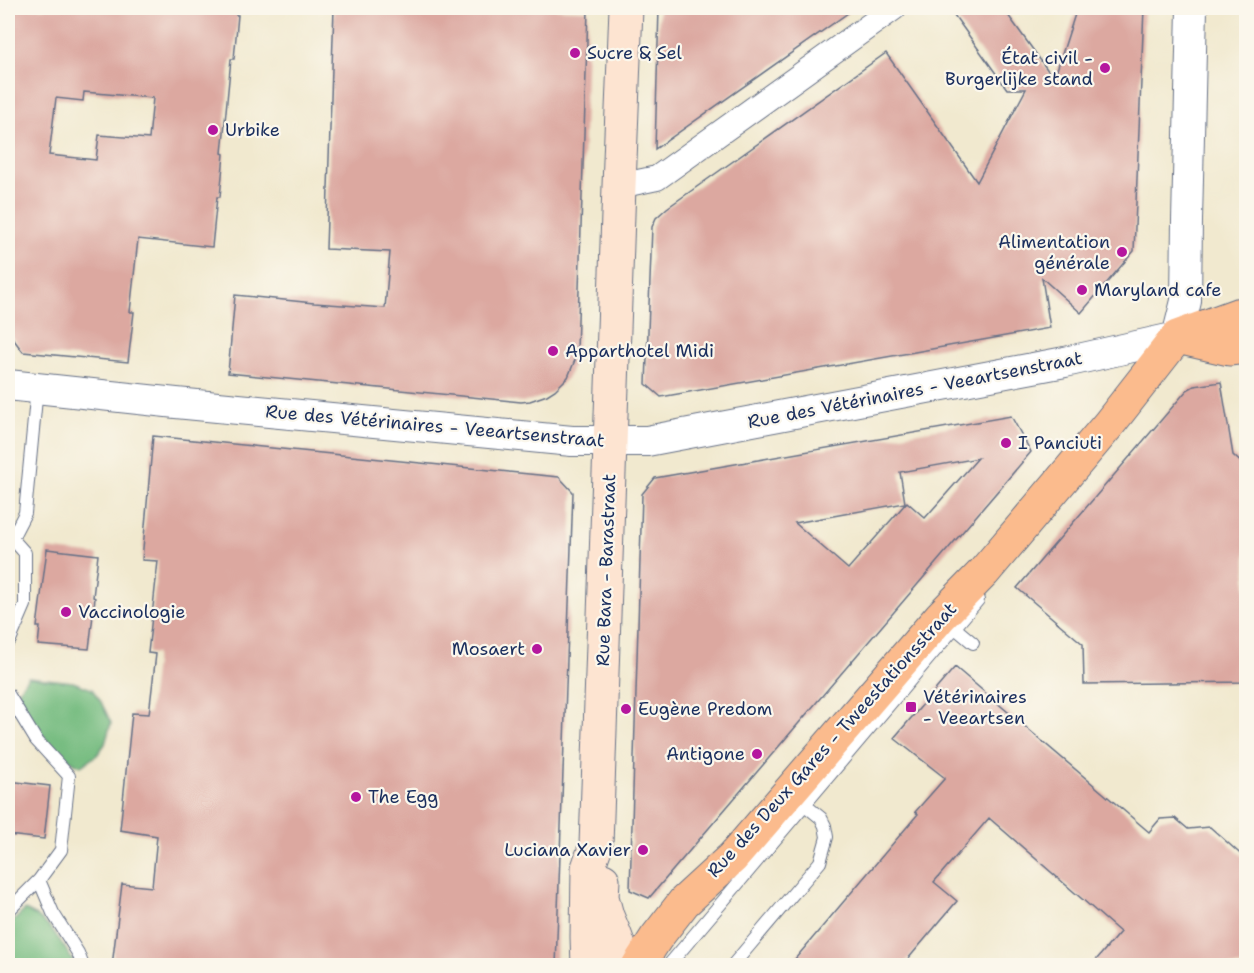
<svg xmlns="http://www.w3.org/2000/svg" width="1254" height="973" font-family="'Shantell Sans',sans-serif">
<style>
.forest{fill:#76bc80;stroke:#48766f;stroke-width:1.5}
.building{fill:#dca8a0;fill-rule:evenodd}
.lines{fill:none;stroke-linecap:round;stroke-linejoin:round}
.service-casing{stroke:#667086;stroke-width:14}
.minor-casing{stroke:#667086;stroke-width:26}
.tertiary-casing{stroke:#667086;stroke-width:32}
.secondary-casing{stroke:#667086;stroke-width:35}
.primary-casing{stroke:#667086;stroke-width:35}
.service{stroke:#fff;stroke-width:12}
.minor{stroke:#fff;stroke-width:24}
.tertiary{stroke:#fff;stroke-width:30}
.secondary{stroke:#fde4d1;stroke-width:33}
.primary{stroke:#fbbb8d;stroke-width:33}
.poi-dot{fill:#b5179e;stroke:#fbf7ec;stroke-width:2}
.labels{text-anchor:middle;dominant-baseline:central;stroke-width:4.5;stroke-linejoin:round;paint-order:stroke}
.poi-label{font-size:18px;fill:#1b2f5e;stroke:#fbf7ec;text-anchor:start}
.street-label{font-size:18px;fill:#1b2f5e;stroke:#fbf7ec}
</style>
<rect width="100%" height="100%" fill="#fbf7ec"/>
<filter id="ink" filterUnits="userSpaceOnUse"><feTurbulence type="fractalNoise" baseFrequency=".0167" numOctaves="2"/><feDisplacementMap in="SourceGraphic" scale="12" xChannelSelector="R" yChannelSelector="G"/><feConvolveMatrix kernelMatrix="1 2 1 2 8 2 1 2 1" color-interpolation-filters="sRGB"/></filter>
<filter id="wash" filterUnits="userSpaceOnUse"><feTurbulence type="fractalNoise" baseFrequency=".008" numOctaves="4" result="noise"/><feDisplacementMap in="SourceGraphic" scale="24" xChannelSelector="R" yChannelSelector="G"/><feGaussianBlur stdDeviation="1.35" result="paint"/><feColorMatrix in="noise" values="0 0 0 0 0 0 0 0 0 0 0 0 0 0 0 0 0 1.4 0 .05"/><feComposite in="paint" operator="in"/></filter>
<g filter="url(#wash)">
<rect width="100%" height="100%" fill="#f1e9cf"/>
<path class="forest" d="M 28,677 L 73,682 L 92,689 L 101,702 L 111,723 L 105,744 L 97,755 L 81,766 C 56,756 23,717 18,691 Z
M 25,910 C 48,919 64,945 75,965 L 8,965 L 8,926 Z"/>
<g id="blocks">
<path class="building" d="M 8,8 L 237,8 L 236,15 L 238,15 L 234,59 L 231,59 L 222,153 L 224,154 L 220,197 L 217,197 L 212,247 L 138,239 L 130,312 L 134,312 L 128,362 L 23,352 L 8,332 ZM 84,92 L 153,98 L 149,139 L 99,135 L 96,160 L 49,155 L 56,98 L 83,101 Z
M 334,8 L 527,8 L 588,10 L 577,351 L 575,360 L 568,377 L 555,390 L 547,395 L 530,401 L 521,402 L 228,373 L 235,295 L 314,303 L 385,308 L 390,252 L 326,249 Z
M 659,8 L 855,8 L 655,149 Z
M 949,8 L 1003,8 L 1054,79 L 1077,8 L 1144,8 L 1134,251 L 1081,313 L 1042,278 L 1050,328 L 661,397 L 646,384 L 652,227 L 656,218 L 667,208 L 886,53 L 977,182 L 1026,89 L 1007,89 Z
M 1221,382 L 1233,455 L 1246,467 L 1246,682 L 1084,684 L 1083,644 L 1017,588 L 1187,390 L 1194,386 Z
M 1011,416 L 1031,452 L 649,898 L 630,890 L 642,494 L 655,478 ZM 978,458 L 925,518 L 907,502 L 848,569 L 795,523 L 905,503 L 900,472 Z
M 153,436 L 559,477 L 573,492 L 556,966 L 112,966 L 122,884 L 152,887 L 157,836 L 120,830 L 132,713 L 149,714 L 156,654 L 148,653 L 158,561 L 142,560 Z
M 47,549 L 98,555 L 93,597 L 95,598 L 89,649 L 38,645 L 40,627 L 37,627 Z
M 955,667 L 1149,832 L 1160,819 L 1175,818 L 1188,829 L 1210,827 L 1246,859 L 1246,966 L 1091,966 L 1120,932 L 989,818 L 934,882 L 957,901 L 902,966 L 789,966 L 918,814 L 915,812 L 945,778 L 894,738 Z
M 8,781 L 50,786 L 44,839 L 8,835 Z"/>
</g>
</g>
<g filter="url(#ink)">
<use href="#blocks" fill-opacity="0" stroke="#667086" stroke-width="1.5"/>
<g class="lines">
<g class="service-casing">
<path id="service" d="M 12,538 L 25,513 L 37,388
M 948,622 L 973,643
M 8,642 L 10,640 L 25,605 L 25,553 L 8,534
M 8,694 L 36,740 L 69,776 L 61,850 L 39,880 L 8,911
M 39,880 L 53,913 L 78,953 L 83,966
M 668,966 L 978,600
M 732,966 L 820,862 L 827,837 L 825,826 L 821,818 L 805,805"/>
</g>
<g class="minor-casing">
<path id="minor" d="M 619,186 L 657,178 L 894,8"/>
</g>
<g class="tertiary-casing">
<path id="tertiary" d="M 8,385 L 176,403 L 572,441 L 647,441 L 1065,362 L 1177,337 L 1186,301 L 1187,221 L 1192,8"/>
</g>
<g class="secondary-casing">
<path id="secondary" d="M 603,880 L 602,897 L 607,916 L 615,935 L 619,946 L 620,966
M 588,966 L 587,937 L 588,868 L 596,845 L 619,186 L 626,8"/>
</g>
<g class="primary-casing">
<path id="primary" d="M 1177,337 L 1237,315 L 1246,314
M 1177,337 L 1229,349 L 1246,347
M 638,966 L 656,938 L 684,902 L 733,857 L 941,616 L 984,572 L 1109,424 L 1177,337"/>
</g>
<use href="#service" class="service"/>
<use href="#minor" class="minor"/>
<use href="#tertiary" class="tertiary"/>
<use href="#secondary" class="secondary"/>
<use href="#primary" class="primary"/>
</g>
</g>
<g class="poi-dot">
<circle cx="575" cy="53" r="6"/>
<circle cx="1105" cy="68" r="6"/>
<circle cx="213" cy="130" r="6"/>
<circle cx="1122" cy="252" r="6"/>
<circle cx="1082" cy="290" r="6"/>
<circle cx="553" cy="351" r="6"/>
<circle cx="1006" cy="443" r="6"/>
<circle cx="66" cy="612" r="6"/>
<circle cx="537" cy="649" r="6"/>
<rect x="905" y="701" width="12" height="12" rx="3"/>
<circle cx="626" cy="709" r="6"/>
<circle cx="757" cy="754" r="6"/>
<circle cx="356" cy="797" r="6"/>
<circle cx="643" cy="850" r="6"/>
</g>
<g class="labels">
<g class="poi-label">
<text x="587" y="53">Sucre &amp; Sel</text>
<text x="1093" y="58" text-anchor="end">État civil -<tspan x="1093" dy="21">Burgerlijke stand</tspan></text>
<text x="225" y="130">Urbike</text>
<text x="1110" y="242" text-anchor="end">Alimentation<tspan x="1110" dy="21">générale</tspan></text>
<text x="1094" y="290">Maryland cafe</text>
<text x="565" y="351">Apparthotel Midi</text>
<text x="1018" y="443">I Panciuti</text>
<text x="78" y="612">Vaccinologie</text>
<text x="525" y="649" text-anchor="end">Mosaert</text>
<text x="923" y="697">Vétérinaires<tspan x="923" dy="21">- Veeartsen</tspan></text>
<text x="638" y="709">Eugène Predom</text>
<text x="745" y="754" text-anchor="end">Antigone</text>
<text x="368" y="797">The Egg</text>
<text x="631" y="850" text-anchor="end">Luciana Xavier</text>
</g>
<g class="street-label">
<text transform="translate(915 390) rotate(-11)">Rue des Vétérinaires - Veeartsenstraat</text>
<text transform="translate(435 426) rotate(5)">Rue des Vétérinaires - Veeartsenstraat</text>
<text transform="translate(606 570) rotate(-88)">Rue Bara - Barastraat</text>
<text transform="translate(832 740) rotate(-48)">Rue des Deux Gares - Tweestationsstraat</text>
</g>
</g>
<rect width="1254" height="973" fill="none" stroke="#fbf7ec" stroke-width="30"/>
</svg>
